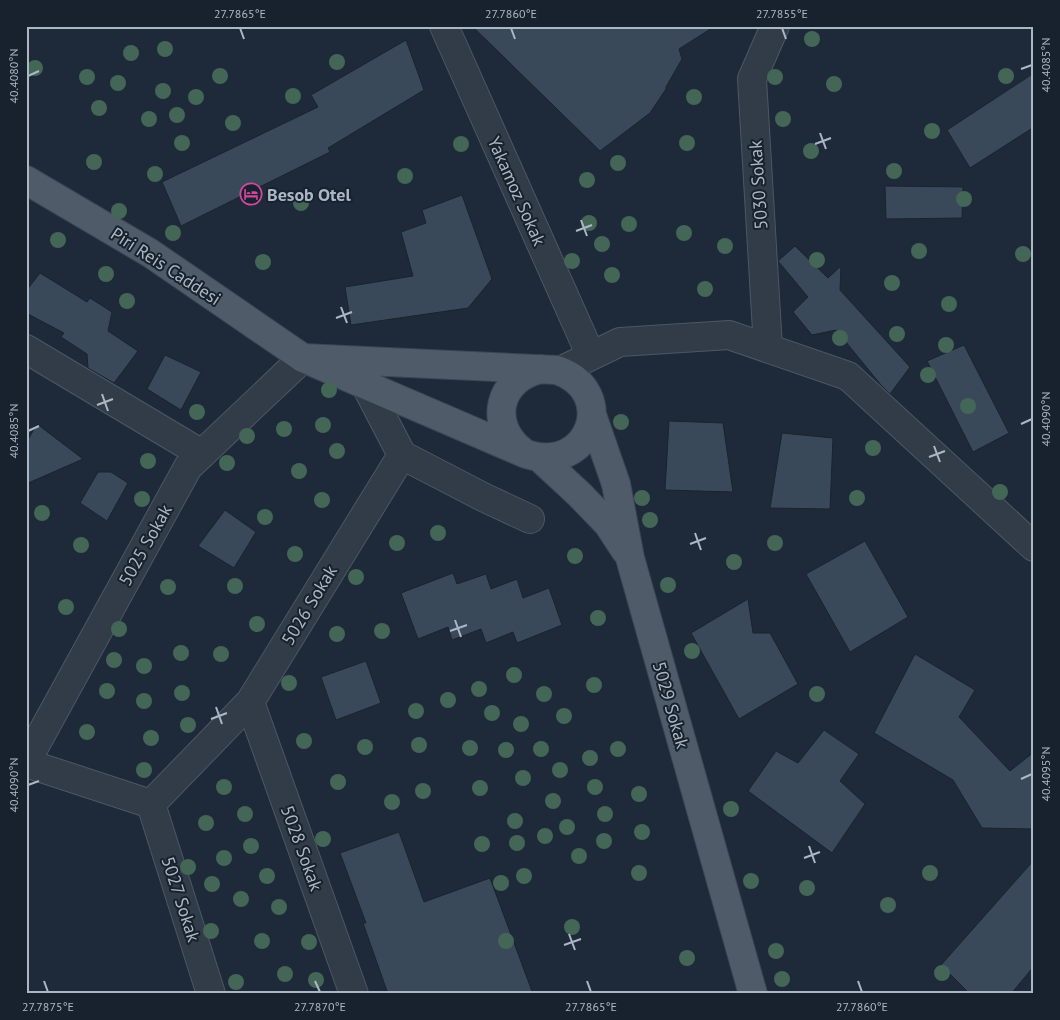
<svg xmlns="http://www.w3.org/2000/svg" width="1060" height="1020" font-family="'PT Sans',sans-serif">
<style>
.building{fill:#3a4959;stroke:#1a2330}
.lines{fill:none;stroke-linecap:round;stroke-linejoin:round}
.minor-casing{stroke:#4d5764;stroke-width:30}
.major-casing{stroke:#3c4553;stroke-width:30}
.minor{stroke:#323c49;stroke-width:28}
.major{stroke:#505b6a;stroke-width:28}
.tree{fill:#436656}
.ticks{fill:none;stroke:#acb7c6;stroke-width:2}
.labels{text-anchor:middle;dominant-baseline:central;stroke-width:4;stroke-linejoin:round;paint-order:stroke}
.street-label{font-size:18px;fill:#acb7c6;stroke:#18212e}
.poi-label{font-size:18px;font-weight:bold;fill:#acb7c6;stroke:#18212e;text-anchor:start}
.neatline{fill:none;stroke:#acb7c6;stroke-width:2}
.ticks-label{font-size:12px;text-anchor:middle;fill:#acb7c6}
</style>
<rect width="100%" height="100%" fill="#1e2a39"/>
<path class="building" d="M 472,26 L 715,26 L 679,49 L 682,59 L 666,87 L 666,89 L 650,113 L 600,151 Z
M 406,40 L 424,90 L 328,148 L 330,152 L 181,226 L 162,182 L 318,107 L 311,95 Z
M 1034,73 L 1034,127 L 970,168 L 947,130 Z
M 885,186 L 963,187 L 962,218 L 886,219 Z
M 462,195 L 492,279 L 468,308 L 351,325 L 345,287 L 413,276 L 401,232 L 426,223 L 422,210 Z
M 795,246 L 828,278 L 841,266 L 840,290 L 910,367 L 890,394 L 881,385 L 836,330 L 812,335 L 793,312 L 808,297 L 778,261 Z
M 40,273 L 87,302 L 90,298 L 112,312 L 108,331 L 138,351 L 114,383 L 88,368 L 87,354 L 61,337 L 64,333 L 26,313 L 26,291 Z
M 964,345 L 1009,433 L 973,452 L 927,361 Z
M 165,355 L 201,372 L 181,410 L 147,389 Z
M 669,421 L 723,423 L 733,492 L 665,490 Z
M 37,424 L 83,459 L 26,484 L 26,443 Z
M 782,433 L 833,438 L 830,509 L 770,508 Z
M 98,472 L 111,472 L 128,483 L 107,521 L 80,503 Z
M 225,510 L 256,532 L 234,568 L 198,546 Z
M 865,541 L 908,617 L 850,652 L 806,574 Z
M 453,573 L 457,584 L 486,574 L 491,589 L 517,579 L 523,598 L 549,588 L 562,625 L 517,643 L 513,632 L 486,643 L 481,629 L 452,640 L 448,627 L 418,639 L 401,593 Z
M 748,599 L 753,633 L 770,633 L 798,684 L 739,719 L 691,633 Z
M 915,654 L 975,690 L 959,717 L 1010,771 L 1034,752 L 1034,829 L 982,828 L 953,780 L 874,733 Z
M 366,661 L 381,703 L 336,720 L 321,677 Z
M 824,730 L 859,754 L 840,781 L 865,804 L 832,853 L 748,791 L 776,751 L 798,763 Z
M 399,832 L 424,902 L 490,878 L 533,994 L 388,994 L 363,923 L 366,923 L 340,853 Z
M 1034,860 L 1034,966 L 1011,994 L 970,994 L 941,965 Z"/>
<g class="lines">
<g class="minor-casing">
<path id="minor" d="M 444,26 L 591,356
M 768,348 L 752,79 L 775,26
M 26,349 L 202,454
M 560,371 L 620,342 L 729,335 L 848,376 L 1034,547
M 402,455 L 485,498 L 530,519
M 250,702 L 354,994
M 26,762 L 188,467 L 303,358
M 26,763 L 151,804
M 151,804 L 250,702 L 402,455 L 365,384
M 151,804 L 211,994"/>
</g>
<g class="major-casing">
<path id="major" d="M 26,180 L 150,253 L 303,358 L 526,454 C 591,475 619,391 557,370 L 303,358
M 592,415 L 616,484 L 630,558 L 753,994
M 523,452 C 487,425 498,378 541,369
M 540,458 L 579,494 L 608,524 L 625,550"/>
</g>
<use href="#minor" class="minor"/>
<use href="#major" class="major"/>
</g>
<g class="tree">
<circle cx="812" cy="39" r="8"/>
<circle cx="165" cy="49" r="8"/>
<circle cx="131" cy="53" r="8"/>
<circle cx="337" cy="62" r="8"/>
<circle cx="35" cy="68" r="8"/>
<circle cx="220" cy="76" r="8"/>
<circle cx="1006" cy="76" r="8"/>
<circle cx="87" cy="77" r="8"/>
<circle cx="775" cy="77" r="8"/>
<circle cx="118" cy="83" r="8"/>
<circle cx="834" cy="84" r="8"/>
<circle cx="163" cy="91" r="8"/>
<circle cx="293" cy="96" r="8"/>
<circle cx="196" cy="97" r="8"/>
<circle cx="694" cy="97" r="8"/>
<circle cx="99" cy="108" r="8"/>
<circle cx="177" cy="115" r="8"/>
<circle cx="149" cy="119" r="8"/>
<circle cx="783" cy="119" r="8"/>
<circle cx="233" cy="123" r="8"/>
<circle cx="932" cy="131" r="8"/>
<circle cx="182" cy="143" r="8"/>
<circle cx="687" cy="143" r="8"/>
<circle cx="461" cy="144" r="8"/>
<circle cx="811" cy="151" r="8"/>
<circle cx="94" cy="162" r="8"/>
<circle cx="618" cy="163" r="8"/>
<circle cx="894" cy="171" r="8"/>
<circle cx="155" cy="174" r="8"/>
<circle cx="405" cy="176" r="8"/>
<circle cx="587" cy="180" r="8"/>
<circle cx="964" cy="199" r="8"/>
<circle cx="301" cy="203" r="8"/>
<circle cx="119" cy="211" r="8"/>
<circle cx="589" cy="223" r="8"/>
<circle cx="629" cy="224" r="8"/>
<circle cx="173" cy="233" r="8"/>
<circle cx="684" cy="233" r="8"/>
<circle cx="58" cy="240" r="8"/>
<circle cx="602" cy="244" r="8"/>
<circle cx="725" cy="246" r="8"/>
<circle cx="919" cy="251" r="8"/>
<circle cx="1023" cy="254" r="8"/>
<circle cx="817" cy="260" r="8"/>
<circle cx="572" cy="261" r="8"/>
<circle cx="263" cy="262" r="8"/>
<circle cx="106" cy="274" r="8"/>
<circle cx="612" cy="275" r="8"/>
<circle cx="892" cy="283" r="8"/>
<circle cx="705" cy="289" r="8"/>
<circle cx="127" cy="301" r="8"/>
<circle cx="949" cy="304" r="8"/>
<circle cx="897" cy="334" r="8"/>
<circle cx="840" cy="338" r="8"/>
<circle cx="946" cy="345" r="8"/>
<circle cx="928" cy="375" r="8"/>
<circle cx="329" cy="390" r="8"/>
<circle cx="968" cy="406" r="8"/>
<circle cx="197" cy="412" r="8"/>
<circle cx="621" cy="422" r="8"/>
<circle cx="323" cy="425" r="8"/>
<circle cx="284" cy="429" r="8"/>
<circle cx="247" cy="436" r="8"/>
<circle cx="873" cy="448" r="8"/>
<circle cx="337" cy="451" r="8"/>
<circle cx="148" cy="461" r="8"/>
<circle cx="227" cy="463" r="8"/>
<circle cx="299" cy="471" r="8"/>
<circle cx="1000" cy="492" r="8"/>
<circle cx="642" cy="498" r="8"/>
<circle cx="857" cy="498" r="8"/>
<circle cx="142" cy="499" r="8"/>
<circle cx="322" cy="500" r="8"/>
<circle cx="42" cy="513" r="8"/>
<circle cx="265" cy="517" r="8"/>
<circle cx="650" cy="520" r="8"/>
<circle cx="438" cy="533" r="8"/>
<circle cx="397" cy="543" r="8"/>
<circle cx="775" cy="543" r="8"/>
<circle cx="81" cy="545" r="8"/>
<circle cx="295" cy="554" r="8"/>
<circle cx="575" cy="556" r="8"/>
<circle cx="734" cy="562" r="8"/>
<circle cx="356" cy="577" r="8"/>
<circle cx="668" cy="585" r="8"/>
<circle cx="235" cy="586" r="8"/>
<circle cx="168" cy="587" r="8"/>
<circle cx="66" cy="607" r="8"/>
<circle cx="598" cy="618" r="8"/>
<circle cx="257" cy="624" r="8"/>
<circle cx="119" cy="629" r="8"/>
<circle cx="382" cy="631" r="8"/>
<circle cx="337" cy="634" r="8"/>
<circle cx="692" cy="651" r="8"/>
<circle cx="181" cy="653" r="8"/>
<circle cx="221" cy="654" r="8"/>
<circle cx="114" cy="660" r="8"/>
<circle cx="144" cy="666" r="8"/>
<circle cx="514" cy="675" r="8"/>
<circle cx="289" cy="683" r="8"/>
<circle cx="594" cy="685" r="8"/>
<circle cx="479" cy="689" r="8"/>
<circle cx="107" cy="691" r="8"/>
<circle cx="182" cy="693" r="8"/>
<circle cx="544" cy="694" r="8"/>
<circle cx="817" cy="694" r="8"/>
<circle cx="448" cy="700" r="8"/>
<circle cx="144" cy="701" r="8"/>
<circle cx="416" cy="711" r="8"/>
<circle cx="492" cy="713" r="8"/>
<circle cx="564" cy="716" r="8"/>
<circle cx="521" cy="724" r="8"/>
<circle cx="188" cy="725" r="8"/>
<circle cx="87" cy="732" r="8"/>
<circle cx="151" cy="738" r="8"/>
<circle cx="304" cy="741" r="8"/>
<circle cx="419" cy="745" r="8"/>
<circle cx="365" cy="747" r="8"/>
<circle cx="470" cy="748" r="8"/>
<circle cx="541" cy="749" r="8"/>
<circle cx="618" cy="749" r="8"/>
<circle cx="506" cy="750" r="8"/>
<circle cx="590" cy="758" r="8"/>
<circle cx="144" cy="770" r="8"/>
<circle cx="560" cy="770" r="8"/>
<circle cx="523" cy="778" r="8"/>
<circle cx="338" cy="782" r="8"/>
<circle cx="224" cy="787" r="8"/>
<circle cx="595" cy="787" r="8"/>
<circle cx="480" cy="788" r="8"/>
<circle cx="423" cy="791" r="8"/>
<circle cx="639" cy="794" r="8"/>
<circle cx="553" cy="801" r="8"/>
<circle cx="392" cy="802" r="8"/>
<circle cx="731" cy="809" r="8"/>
<circle cx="245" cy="814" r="8"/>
<circle cx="605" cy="814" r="8"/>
<circle cx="515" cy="821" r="8"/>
<circle cx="206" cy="823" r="8"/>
<circle cx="567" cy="827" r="8"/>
<circle cx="642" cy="832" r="8"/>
<circle cx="545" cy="836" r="8"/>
<circle cx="323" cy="839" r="8"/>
<circle cx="604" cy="841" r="8"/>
<circle cx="517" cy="843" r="8"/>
<circle cx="482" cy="844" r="8"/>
<circle cx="251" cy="846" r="8"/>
<circle cx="579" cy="856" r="8"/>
<circle cx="224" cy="858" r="8"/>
<circle cx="188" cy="867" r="8"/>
<circle cx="639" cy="873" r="8"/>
<circle cx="930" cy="873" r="8"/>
<circle cx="267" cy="876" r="8"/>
<circle cx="524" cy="876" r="8"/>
<circle cx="751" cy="881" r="8"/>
<circle cx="501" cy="883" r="8"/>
<circle cx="212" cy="884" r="8"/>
<circle cx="807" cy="888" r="8"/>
<circle cx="241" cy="899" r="8"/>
<circle cx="888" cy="905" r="8"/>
<circle cx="279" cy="907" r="8"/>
<circle cx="572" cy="927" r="8"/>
<circle cx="211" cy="931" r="8"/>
<circle cx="262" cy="941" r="8"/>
<circle cx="506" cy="941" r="8"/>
<circle cx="309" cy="942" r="8"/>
<circle cx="776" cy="951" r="8"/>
<circle cx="687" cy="958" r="8"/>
<circle cx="942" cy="973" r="8"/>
<circle cx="285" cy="974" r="8"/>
<circle cx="782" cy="979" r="8"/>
<circle cx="316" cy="980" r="8"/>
<circle cx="236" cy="982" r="8"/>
</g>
<path class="ticks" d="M 240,28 L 244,39M 511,28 L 515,39M 782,28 L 786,39M 1021,69 L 1032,65M 28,76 L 39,71M 820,133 L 826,149M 815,144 L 831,138M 581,220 L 587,236M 576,231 L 592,225M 341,307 L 347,323M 336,318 L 352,312M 102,394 L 108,411M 97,405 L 113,399M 1021,424 L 1032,419M 28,431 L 39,426M 934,446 L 940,462M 929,457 L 945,451M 695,533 L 701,550M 690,544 L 706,538M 455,620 L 461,637M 450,631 L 467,625M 216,707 L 222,724M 211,719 L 227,713M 1021,779 L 1032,774M 28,785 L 39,781M 809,846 L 815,863M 804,858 L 820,852M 569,934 L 575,950M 564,945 L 581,939M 44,981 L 48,992M 315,981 L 320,992M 587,981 L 591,992M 858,981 L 862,992"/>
<defs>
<g id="hotel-ring" transform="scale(1.125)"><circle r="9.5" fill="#18212e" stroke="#d1479c" stroke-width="1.5"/><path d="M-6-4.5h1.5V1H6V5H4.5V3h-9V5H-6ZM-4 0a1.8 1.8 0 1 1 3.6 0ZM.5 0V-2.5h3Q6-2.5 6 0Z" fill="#d1479c"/></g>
</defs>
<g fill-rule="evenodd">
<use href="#hotel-ring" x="251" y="194"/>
</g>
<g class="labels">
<g class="street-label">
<text transform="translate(758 185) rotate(-94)">5030 Sokak</text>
<text transform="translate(517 191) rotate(66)">Yakamoz Sokak</text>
<text transform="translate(166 266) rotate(33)">Piri Reis Caddesi</text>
<text transform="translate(145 545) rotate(-61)">5025 Sokak</text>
<text transform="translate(309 605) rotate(-59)">5026 Sokak</text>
<text transform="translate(671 705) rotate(74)">5029 Sokak</text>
<text transform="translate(302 848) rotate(70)">5028 Sokak</text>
<text transform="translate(181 899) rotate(72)">5027 Sokak</text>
</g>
<g class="poi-label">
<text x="267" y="194">Besob Otel</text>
</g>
</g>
<rect width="1060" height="1020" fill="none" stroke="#18212e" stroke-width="55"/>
<rect x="28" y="28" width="1004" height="964" class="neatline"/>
<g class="ticks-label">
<text x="240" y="18">27.7865°E</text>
<text x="511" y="18">27.7860°E</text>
<text x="782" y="18">27.7855°E</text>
<text transform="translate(1046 65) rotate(-90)" y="4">40.4085°N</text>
<text transform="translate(14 76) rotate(-90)" y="4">40.4080°N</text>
<text transform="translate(1046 419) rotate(-90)" y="4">40.4090°N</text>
<text transform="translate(14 431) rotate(-90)" y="4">40.4085°N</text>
<text transform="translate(1046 774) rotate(-90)" y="4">40.4095°N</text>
<text transform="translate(14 785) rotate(-90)" y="4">40.4090°N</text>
<text x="48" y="1011">27.7875°E</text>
<text x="320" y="1011">27.7870°E</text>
<text x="591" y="1011">27.7865°E</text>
<text x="862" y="1011">27.7860°E</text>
</g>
</svg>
